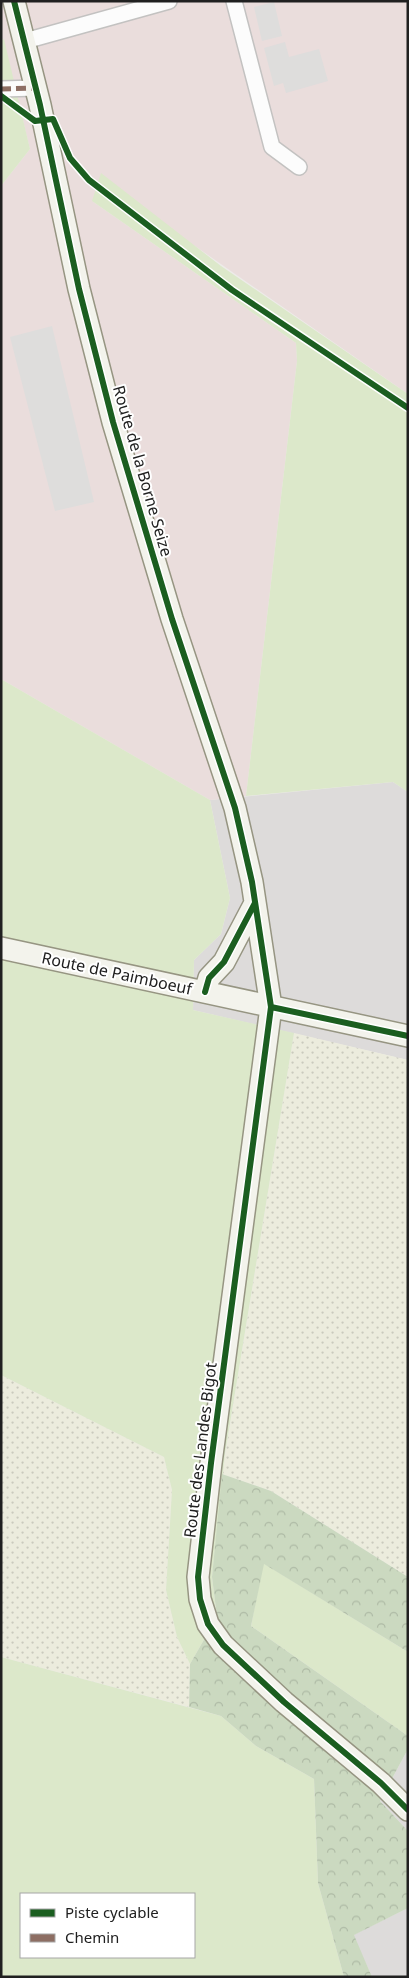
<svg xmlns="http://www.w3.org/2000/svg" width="409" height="1978" font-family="'Noto Sans',sans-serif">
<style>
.residential{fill:#dddbda}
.commercial{fill:#eadddc}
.farmland{fill:url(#farmland-dots)}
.grass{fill:#dce8ca;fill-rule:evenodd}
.forest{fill:url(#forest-crowns)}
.parking{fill:#dedddc}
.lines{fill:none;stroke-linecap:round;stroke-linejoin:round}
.street-casing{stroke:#c3c2c1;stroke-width:18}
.secondary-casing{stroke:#969582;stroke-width:24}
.street{stroke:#fcfcfc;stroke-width:15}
.secondary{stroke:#f3f3ec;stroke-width:21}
.quiet{stroke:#8d6e63;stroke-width:5;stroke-dasharray:10 5;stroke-linecap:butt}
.cycleway-casing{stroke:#fff;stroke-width:9}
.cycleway{stroke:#1b5e20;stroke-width:6}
.labels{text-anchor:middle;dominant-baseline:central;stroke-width:4;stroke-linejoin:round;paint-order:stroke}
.street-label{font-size:16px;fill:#202020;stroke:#fff}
</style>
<defs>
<pattern id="farmland-dots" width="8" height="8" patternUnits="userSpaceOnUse" patternTransform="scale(1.25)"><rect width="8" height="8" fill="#ececdd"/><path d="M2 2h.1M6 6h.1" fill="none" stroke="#cacabd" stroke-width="1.8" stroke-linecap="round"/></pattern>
<pattern id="forest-crowns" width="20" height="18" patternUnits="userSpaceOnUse" patternTransform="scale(1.25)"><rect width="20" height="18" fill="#cbd9c0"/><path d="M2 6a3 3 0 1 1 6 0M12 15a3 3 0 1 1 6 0" fill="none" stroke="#aebaa5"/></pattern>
</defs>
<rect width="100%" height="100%" fill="#edebe9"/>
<path class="residential" d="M 393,782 L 408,792 L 408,1060 L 193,1010 L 194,960 L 221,934 L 230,898 L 210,800 Z
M 408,1749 L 408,1831 L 380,1801 Z
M 408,1908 L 408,1977 L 372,1977 L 353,1935 Z"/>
<path class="commercial" d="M 1,1 L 408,1 L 408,394 L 195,246 L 92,201 L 296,343 L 297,361 L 246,796 L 210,800 L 1,679 L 1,186 L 30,149 L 3,39 L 1,41 Z"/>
<path class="farmland" d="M 294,1033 L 408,1060 L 408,1577 L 271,1491 L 222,1474 Z
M 1,1375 L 164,1457 L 172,1490 L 166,1590 L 177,1637 L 190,1664 L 189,1707 L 1,1657 Z"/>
<path class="grass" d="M 4,39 L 30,149 L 1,186 L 1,41 Z
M 101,173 L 221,266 L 408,394 L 408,792 L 393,782 L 246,796 L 297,361 L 296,343 L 92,201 Z
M 1,679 L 210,800 L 230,898 L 221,934 L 194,960 L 193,1010 L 294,1033 L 225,1454 L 212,1577 L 217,1617 L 190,1664 L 177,1637 L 166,1590 L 172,1490 L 164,1457 L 1,1375 Z
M 263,1563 L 408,1652 L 408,1736 L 251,1626 Z
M 1,1657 L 221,1716 L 256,1746 L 314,1779 L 318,1883 L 344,1977 L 1,1977 ZM 21,1894 L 194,1894 L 194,1957 L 21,1957 Z"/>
<path class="forest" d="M 222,1474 L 271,1491 L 408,1577 L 408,1652 L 264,1564 L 251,1626 L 408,1736 L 408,1749 L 380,1801 L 408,1831 L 408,1908 L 354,1935 L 372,1977 L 344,1977 L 318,1883 L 314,1779 L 256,1746 L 221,1716 L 189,1707 L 190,1664 L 217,1617 L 212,1577 Z"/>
<path class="parking" d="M 274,2 L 282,36 L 262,41 L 254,7 Z
M 285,42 L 289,57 L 319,49 L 328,81 L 286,93 L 283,83 L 274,86 L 264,48 Z
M 52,326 L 94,502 L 55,511 L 10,337 Z"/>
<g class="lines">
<g class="street-casing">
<path id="street" d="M 234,1 L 272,147 L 299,167
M 25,41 L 169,1
M 1,89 L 36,88"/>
</g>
<g class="secondary-casing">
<path id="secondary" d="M 14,1 L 40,105 L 79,289 L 113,422 L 172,619 L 235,808 L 252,882 L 271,1007 L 211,1463 L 198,1577 L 200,1599 L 208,1624 L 223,1645 L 284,1702 L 381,1783 L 408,1810
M 1,948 L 408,1036
M 205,992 L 209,978 L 224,962 L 255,903"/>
</g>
<use href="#street" class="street"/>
<use href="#secondary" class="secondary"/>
<path class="quiet" d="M 1,89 L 36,88"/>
<g class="cycleway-casing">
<path id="cycleway" d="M 14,1 L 40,105 L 79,289 L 113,422 L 172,619 L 235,808 L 252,882 L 271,1007 L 211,1463 L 198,1577 L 200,1599 L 208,1624 L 223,1645 L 284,1702 L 381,1783 L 408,1810
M 1,96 L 35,121 L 53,119 L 70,158 L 89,180 L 232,290 L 408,408
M 205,992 L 209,978 L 224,962 L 255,903
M 271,1007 L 408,1036"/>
</g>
<use href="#cycleway" class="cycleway"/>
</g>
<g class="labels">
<g class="street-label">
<text transform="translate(143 471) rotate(74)">Route de la Borne Seize</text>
<text transform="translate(117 973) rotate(12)">Route de Paimboeuf</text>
<text transform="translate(200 1450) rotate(-83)">Route des Landes Bigot</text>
</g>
</g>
<rect width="409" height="1978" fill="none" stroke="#202020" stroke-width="5"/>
<rect x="20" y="1893" width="175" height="65" fill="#ffffff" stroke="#a6a6a6"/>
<rect x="30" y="1909" width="25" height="8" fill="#1b5e20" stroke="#a6a6a6"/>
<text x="65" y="1918" font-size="15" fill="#202020">Piste cyclable</text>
<rect x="30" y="1934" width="25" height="8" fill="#8d6e63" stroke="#a6a6a6"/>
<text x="65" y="1943" font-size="15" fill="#202020">Chemin</text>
</svg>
